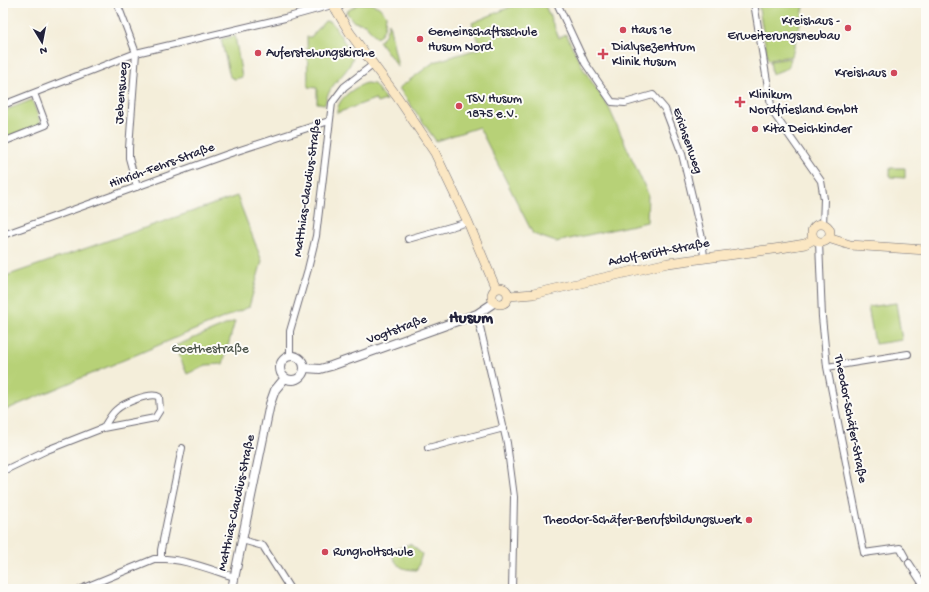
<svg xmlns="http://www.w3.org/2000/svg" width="929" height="592" font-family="'Gochi Hand',sans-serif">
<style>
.green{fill:#b7d177;stroke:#6c7a59}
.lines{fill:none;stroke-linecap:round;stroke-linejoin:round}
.minor-casing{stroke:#6c6973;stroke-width:8}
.tertiary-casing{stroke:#6c6973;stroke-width:10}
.secondary-casing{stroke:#6c6973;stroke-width:10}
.minor{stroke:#fff;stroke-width:6}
.tertiary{stroke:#fff;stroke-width:8}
.secondary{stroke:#fbe7c3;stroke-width:9}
.poi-dot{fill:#d1495b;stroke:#fdfcf7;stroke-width:1.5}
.labels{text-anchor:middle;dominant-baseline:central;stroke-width:4;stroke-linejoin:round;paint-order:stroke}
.poi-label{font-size:13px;fill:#22223b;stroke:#fdfcf7;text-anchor:start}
.street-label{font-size:13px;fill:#22223b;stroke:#fdfcf7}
.park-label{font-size:13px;fill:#4f574d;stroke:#fdfcf7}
.district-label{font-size:17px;font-weight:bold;fill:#22223b;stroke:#fdfcf7}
</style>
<rect width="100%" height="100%" fill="#fdfcf7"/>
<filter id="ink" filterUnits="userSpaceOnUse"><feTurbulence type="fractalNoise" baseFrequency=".025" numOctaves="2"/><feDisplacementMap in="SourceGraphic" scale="8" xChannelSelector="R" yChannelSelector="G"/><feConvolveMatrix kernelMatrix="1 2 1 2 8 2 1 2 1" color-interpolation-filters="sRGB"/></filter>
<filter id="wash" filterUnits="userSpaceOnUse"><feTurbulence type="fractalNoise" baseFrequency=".012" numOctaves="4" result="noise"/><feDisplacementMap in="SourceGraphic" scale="16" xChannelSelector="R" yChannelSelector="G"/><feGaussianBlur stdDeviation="0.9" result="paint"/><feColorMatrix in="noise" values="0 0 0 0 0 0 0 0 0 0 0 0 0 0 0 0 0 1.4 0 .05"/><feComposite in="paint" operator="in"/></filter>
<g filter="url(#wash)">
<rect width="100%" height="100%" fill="#f4eeda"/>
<path class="green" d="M 370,3 L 379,7 L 386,15 C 385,25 385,31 377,38 L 365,24 L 354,22 L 346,12 L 358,4 Z
M 520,3 L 544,3 L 559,38 L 566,34 L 584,70 L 609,108 L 648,194 L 647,222 L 556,242 L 533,234 L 479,127 L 436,141 L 399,88 L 434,62 L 481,48 L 472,23 Z
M 758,3 L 805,3 L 792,56 L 768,60 Z
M 325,21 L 331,22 L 333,24 L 353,56 C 350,74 329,81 325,104 L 317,103 L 317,88 L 308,87 L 307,37 L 311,37 Z
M 389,23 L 398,67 L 379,41 L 385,35 Z
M 235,36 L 242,77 L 235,79 L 230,77 L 221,39 Z
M 791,58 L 788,68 L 772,74 L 770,61 Z
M 366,83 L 374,84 L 386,100 L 377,103 L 375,99 L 337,113 C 337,98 354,88 366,83 Z
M 32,100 L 41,124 L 3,139 L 3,111 Z
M 890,168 L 905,168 L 905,178 L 890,177 Z
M 237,196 L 262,261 L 249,307 L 3,411 L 3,277 Z
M 896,303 L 902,340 L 875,344 L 868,307 Z
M 235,321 L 223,364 L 206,365 L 187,374 L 175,346 Z
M 410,544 L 422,554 L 417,570 C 400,570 396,565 390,551 Z"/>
</g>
<g filter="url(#ink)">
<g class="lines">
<g class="minor-casing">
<path id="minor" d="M 117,3 L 136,53 L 129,148 L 129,158 L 137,187
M 557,3 L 585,63 L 612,102 L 625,103 L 653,95 L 665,109 L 682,154 L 702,238 L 704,257
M 754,3 L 772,111 L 821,181 L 824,199 L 823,225
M 336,11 L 343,3
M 3,105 L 136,53 L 285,18 L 332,5
M 3,142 L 46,125 L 34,93
M 3,235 L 228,154 L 329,121
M 408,239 L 468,222
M 819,242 L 822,317 L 827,367 L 864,553 L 900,548 L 905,557
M 477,314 L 507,443 L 514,497 L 512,589
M 290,356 L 290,331 L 308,269 L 316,236 L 332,103 L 344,87 L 374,64
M 827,367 L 908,354
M 428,448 L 504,428
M 3,471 L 47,450 L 103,428 L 155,418 L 160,410 L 159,397 C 151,391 122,404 116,410 C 110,415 107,423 103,428
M 242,540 L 263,546 L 290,589
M 161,559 L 161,550 L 182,448
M 909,563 L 926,589
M 81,589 L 154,559 C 180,557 209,569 234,577"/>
</g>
<g class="tertiary-casing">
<path id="tertiary" d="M280 368a12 12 0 1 1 24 0a12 12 0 1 1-24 0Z
M 305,368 L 320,369 L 331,366 L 477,314 L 495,302
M 232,589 L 270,404 L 275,390 L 285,378"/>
</g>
<g class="secondary-casing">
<path id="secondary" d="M 332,3 L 350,33 L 398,98 L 435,153 L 468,222 L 496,289
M812 233a9 9 0 1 1 18 0a9 9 0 1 1-18 0Z
M 828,238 L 850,245 L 926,250
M492 296a8 8 0 1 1 16 0a8 8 0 1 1-16 0Z
M 509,296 L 533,294 L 668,263 L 781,248 L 805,244 L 814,239"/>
</g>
<use href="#minor" class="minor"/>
<use href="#tertiary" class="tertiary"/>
<use href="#secondary" class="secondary"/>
</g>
</g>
<g class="poi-dot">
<circle cx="848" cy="28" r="4"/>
<circle cx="623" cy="30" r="4"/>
<circle cx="420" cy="39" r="4"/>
<circle cx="258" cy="53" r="4"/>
<path d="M601 48h4v4h4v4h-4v4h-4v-4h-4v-4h4z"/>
<circle cx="894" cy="73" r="4"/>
<path d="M738 96h4v4h4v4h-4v4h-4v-4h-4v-4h4z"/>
<circle cx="459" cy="106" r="4"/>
<circle cx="755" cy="129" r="4"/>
<circle cx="749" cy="520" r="4"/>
<circle cx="325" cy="552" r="4"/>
</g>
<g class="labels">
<g class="poi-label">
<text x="840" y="21" text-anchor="end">Kreishaus -<tspan x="840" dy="15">Erweiterungsneubau</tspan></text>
<text x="631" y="30">Haus 1e</text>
<text x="428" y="32">Gemeinschaftsschule<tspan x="428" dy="15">Husum Nord</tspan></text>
<text x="612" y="47">Dialysezentrum<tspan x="612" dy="15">Klinik Husum</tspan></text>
<text x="266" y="53">Auferstehungskirche</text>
<text x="886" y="73" text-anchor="end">Kreishaus</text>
<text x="749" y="95">Klinikum<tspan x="749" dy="15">Nordfriesland GmbH</tspan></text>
<text x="467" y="99">TSV Husum<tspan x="467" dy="15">1875 e.V.</tspan></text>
<text x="763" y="129">Kita Deichkinder</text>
<text x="741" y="520" text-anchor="end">Theodor-Schäfer-Berufsbildungswerk</text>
<text x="333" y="552">Rungholtschule</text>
</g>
<g class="street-label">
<text transform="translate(122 93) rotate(-86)">Jebensweg</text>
<text transform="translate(687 141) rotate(71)">Erichsenweg</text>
<text transform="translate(162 166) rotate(-20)">Hinrich-Fehrs-Straße</text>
<text transform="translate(308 188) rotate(-82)">Matthias-Claudius-Straße</text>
<text transform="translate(659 253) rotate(-11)">Adolf-Brütt-Straße</text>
<text transform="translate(397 330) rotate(-20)">Vogtstraße</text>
<text transform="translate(850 419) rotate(79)">Theodor-Schäfer-Straße</text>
<text transform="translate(237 503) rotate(-78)">Matthias-Claudius-Straße</text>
</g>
<g class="park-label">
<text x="210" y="349">Goethestraße</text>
</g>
<g class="district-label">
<text x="471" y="319">Husum</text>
</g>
</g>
<rect width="929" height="592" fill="none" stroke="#fdfcf7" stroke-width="16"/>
<g transform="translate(42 42) rotate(170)" stroke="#fdfcf7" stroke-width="3" paint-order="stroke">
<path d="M0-3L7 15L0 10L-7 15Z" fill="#22223b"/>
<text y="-6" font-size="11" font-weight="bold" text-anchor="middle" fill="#22223b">N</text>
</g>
</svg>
